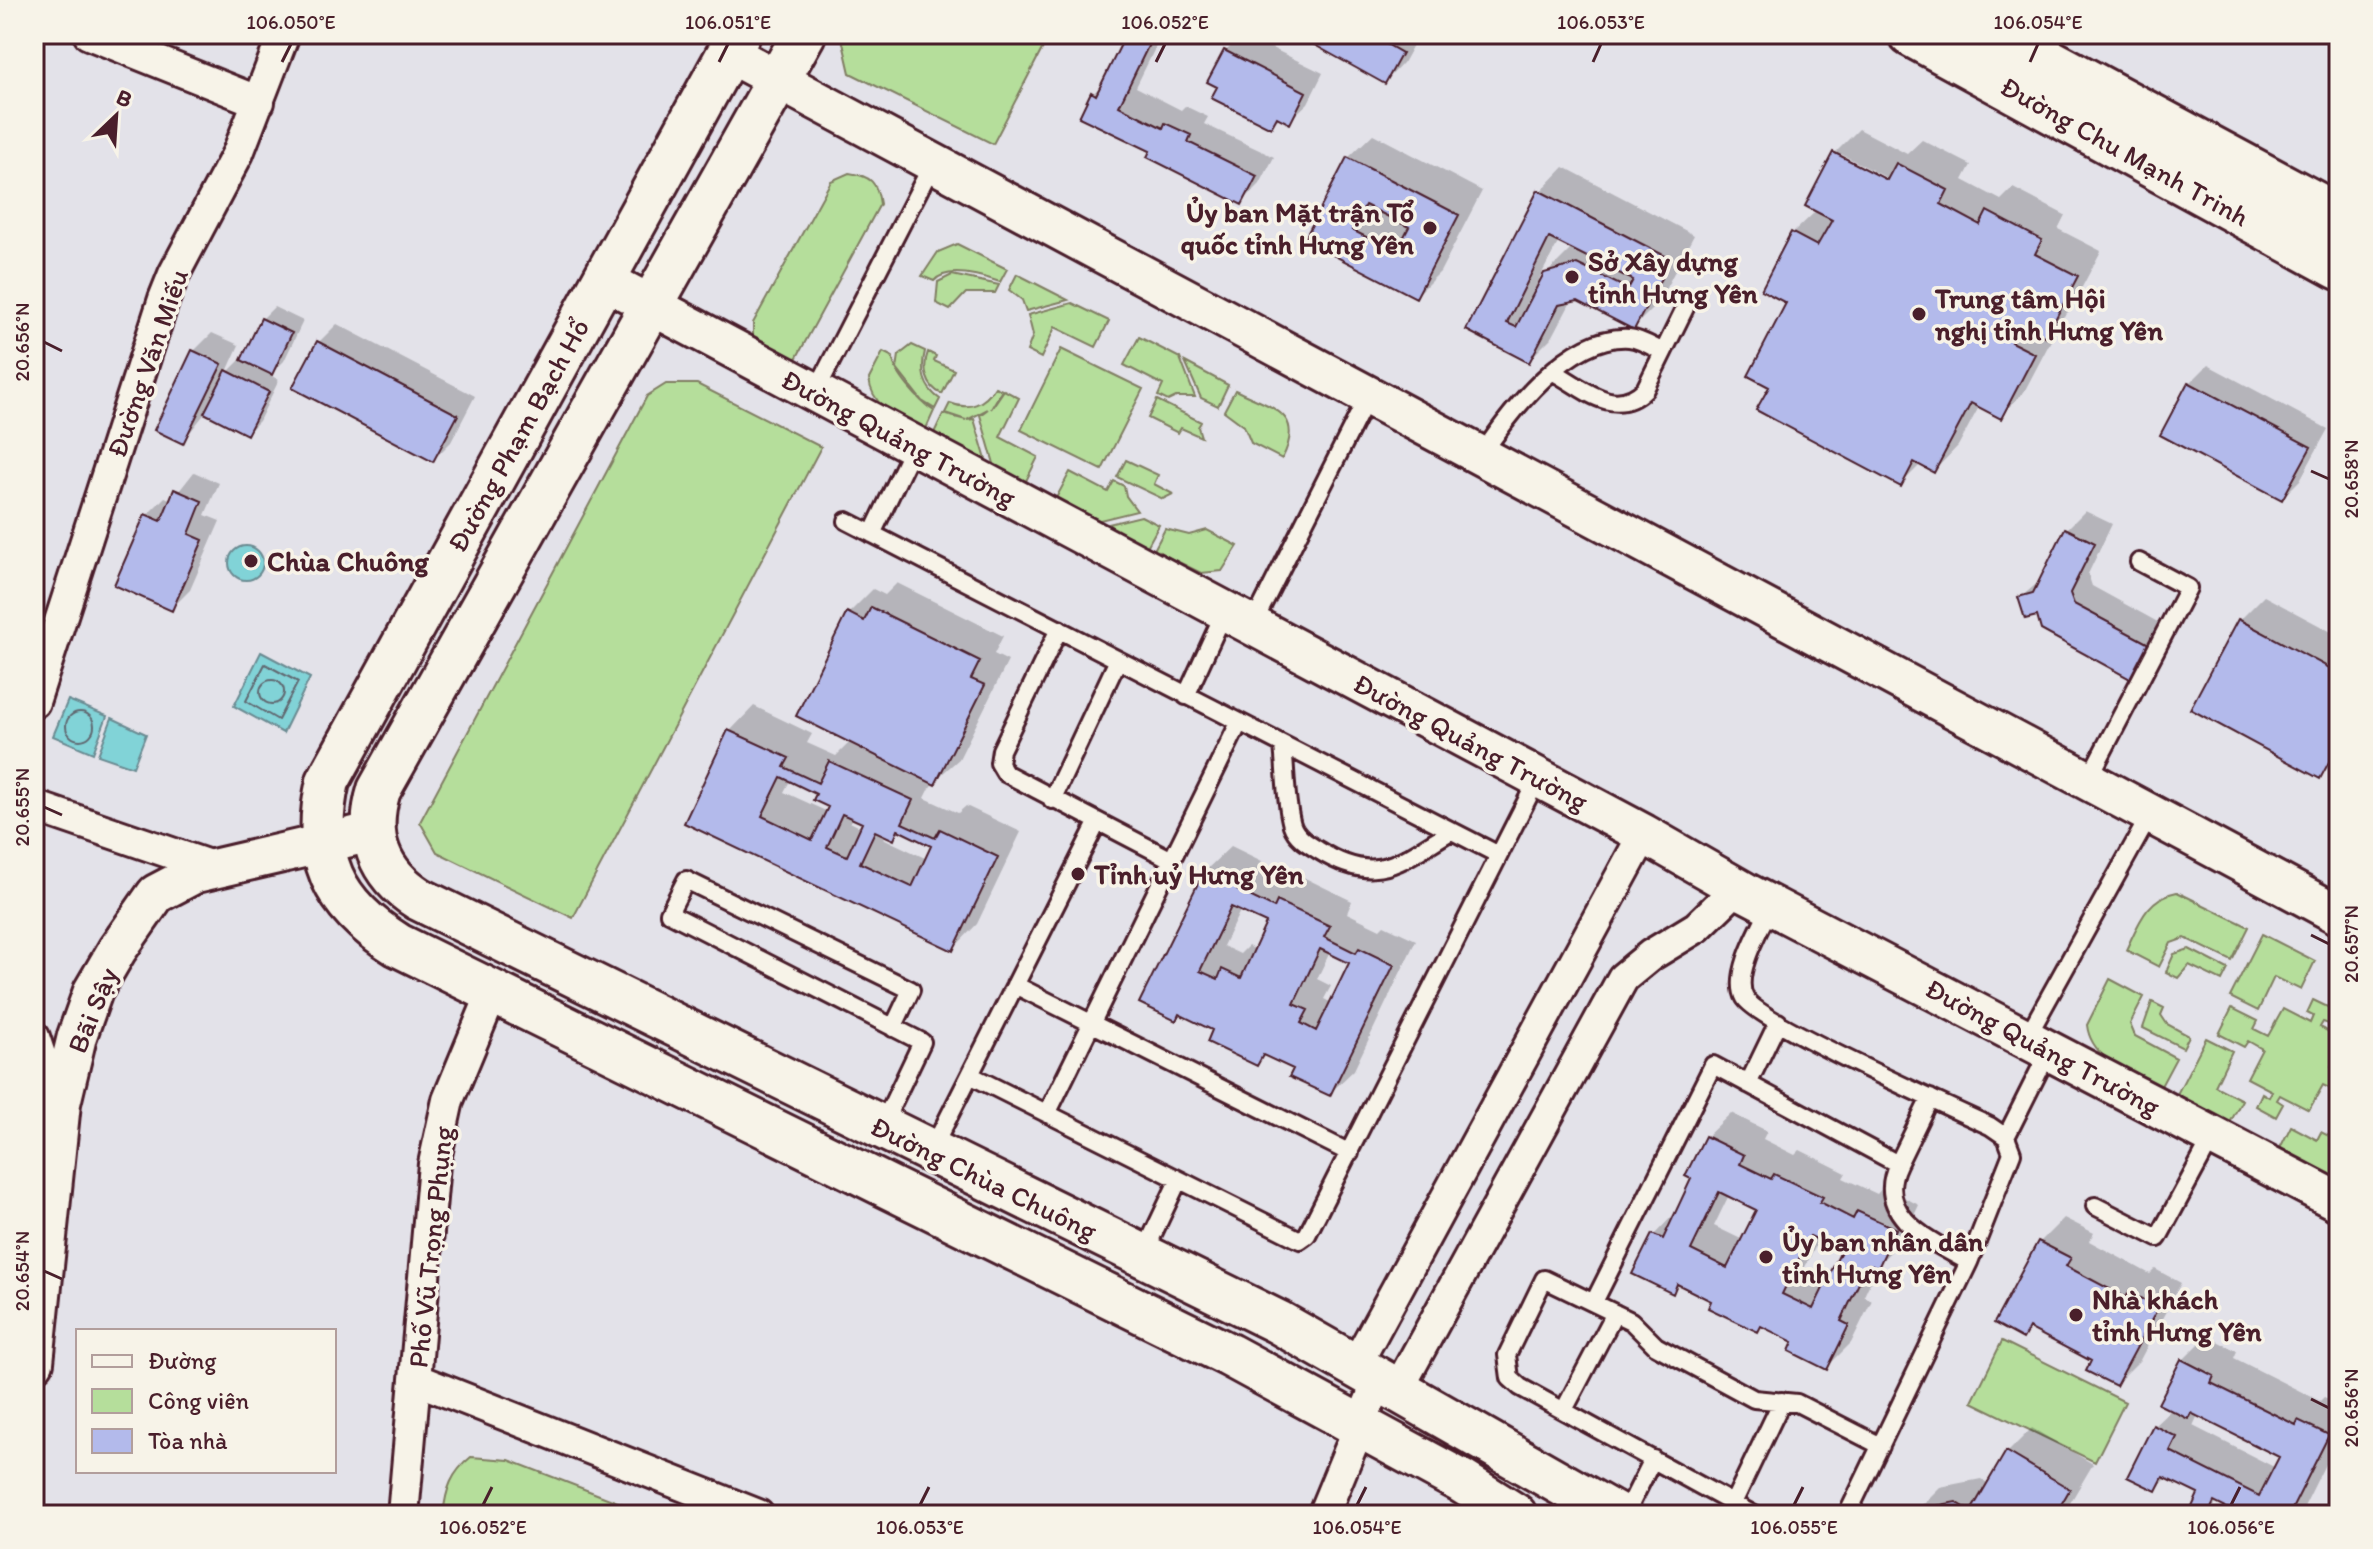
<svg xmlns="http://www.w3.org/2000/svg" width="2373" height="1549" font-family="Itim,sans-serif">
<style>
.green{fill:#b5de9b;stroke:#807e63;stroke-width:2}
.water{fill:#81d3d7;stroke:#6b8b92;stroke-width:2}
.shadow{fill:#0003;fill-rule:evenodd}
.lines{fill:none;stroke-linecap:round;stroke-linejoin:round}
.shore{stroke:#606770;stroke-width:2}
.building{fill:#b3baeb;stroke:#4a1f2b;stroke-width:2;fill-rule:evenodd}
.service-casing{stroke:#4a1f2b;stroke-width:22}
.minor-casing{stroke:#4a1f2b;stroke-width:36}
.tertiary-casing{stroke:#4a1f2b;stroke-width:44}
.secondary-casing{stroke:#4a1f2b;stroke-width:48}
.primary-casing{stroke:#4a1f2b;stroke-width:50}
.service{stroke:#f7f3e8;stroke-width:16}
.minor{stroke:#f7f3e8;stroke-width:30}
.tertiary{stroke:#f7f3e8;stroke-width:38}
.secondary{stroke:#f7f3e8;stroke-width:42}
.primary{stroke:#f7f3e8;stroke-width:44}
.ticks{fill:none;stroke:#4a1f2b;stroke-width:3}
.poi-dot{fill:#4a1f2b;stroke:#f7f3e8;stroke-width:3}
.labels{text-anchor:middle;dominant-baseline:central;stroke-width:7;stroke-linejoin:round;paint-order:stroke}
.street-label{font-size:28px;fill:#4a1f2b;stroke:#f7f3e8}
.poi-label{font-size:28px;font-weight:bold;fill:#4a1f2b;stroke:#f7f3e8;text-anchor:start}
.neatline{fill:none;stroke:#4a1f2b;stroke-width:3}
.ticks-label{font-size:20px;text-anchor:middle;fill:#4a1f2b}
</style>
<rect width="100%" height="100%" fill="#e3e2e9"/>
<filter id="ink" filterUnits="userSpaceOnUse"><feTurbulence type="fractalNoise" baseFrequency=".0125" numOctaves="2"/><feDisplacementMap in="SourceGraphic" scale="16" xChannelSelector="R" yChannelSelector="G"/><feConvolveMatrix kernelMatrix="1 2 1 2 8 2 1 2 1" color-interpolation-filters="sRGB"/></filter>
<g filter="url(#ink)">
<path class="green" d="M 841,34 L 1050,34 L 993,144 L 850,73 Z
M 849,173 C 871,176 877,182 880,204 L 797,357 L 788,362 L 753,344 L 753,323 L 831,181 Z
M 957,244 L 1007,269 L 1000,282 C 982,276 947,266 934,281 L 922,276 L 938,252 Z
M 1017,274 L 1068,300 L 1026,311 L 1022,300 L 1009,290 Z
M 952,275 L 999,285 L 995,293 L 966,293 L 950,310 L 936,303 L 938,282 Z
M 1072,303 L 1109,321 L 1096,347 L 1055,327 L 1041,358 L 1027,351 L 1033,335 L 1028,315 Z
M 1139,337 L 1180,358 L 1195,397 L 1176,397 L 1168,401 L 1158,396 L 1163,385 L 1124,365 Z
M 912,345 L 925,351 C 920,371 923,387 940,399 L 935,409 L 922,401 L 897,369 L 899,355 Z
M 1061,349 L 1143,389 L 1102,470 L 1021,430 Z
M 883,352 L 893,357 C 892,372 921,403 934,411 L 925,431 C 901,418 872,409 869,379 Z
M 928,352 L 936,356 L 934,361 L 954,370 L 942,394 C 926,387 922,368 928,352 Z
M 1185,362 L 1228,385 L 1218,406 L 1201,398 Z
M 666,384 L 697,384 L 821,447 L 573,918 L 437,852 L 420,822 L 647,396 Z
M 995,387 L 1002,390 L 991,409 L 1004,390 L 1019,398 L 1000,437 L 1038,457 L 1025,483 L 995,467 L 980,415 L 988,409 L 967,420 L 974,419 L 987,463 L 933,435 L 943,414 L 966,420 L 945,413 L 950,403 C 969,411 985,404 995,387 Z
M 1235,390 C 1271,408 1306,412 1282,459 L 1251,443 L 1244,426 L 1224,411 Z
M 1157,400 L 1201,422 L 1198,427 L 1201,437 L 1181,428 L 1178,433 L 1148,418 Z
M 1126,460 L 1158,475 L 1154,484 L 1173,494 L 1163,499 L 1117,477 Z
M 1070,472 L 1108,492 L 1114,481 L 1124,486 L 1126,496 L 1137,511 L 1096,521 L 1055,500 Z
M 1141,516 L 1159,525 L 1147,547 L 1104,525 Z
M 1165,529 L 1189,535 L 1207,530 L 1238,546 L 1222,571 L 1201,573 L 1154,550 Z
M 2177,892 L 2249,927 L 2232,961 L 2185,938 L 2171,943 L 2159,967 L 2126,950 C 2138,925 2147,897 2177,892 Z
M 2262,934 L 2315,961 L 2301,990 L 2274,977 L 2258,1011 L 2230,997 Z
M 2189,949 L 2228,969 L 2222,981 L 2189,965 L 2178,978 L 2166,972 L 2174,954 Z
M 2110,979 L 2144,997 L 2130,1024 L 2135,1036 L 2176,1058 L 2160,1088 C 2133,1073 2091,1061 2087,1025 Z
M 2313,1000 L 2336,1011 L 2329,1024 L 2323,1022 L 2320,1027 L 2339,1037 L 2339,1051 L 2331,1067 L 2339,1072 L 2339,1100 L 2330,1096 L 2333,1090 L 2323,1085 L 2309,1110 L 2280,1095 L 2277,1100 L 2283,1104 L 2276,1117 L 2256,1106 L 2262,1093 L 2269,1097 L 2272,1091 L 2247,1078 L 2262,1049 L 2248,1041 L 2244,1047 L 2219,1034 L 2232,1008 L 2258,1021 L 2254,1029 L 2268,1036 L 2283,1009 L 2310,1023 L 2313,1016 L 2307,1013 Z
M 2152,1002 L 2164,1008 L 2161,1015 L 2167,1024 L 2189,1036 L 2183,1048 L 2143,1028 Z
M 2206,1038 L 2232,1051 L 2215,1086 L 2242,1100 L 2229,1125 L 2176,1096 Z
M 2291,1126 L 2317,1140 L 2321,1132 L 2339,1141 L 2339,1167 L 2332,1180 L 2278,1152 Z
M 2002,1341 L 2125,1402 L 2095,1462 L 1972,1402 Z
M 471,1457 L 509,1460 L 651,1515 L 443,1515 C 446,1489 451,1473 471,1457 Z"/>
<path class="water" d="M229 563a17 17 0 1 1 34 0a17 17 0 1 1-34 0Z
M 261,652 L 310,678 L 283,733 L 234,706 Z
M 68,700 L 107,716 L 93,753 L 53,736 Z
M 112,718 L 146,734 L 133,767 L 98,755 Z"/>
<path class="shadow" d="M 1128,34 L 1162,34 L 1136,87 L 1181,110 L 1185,106 L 1208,117 L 1204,124 L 1274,157 L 1260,184 L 1242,202 L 1153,150 L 1093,94 L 1104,82 Z
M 1243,34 L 1323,73 L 1308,103 L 1289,121 L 1280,117 L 1271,126 L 1220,86 L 1226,51 Z
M 1307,34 L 1419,34 L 1403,63 L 1385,82 Z
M 1859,129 L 1907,154 L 1922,140 L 1971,165 L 1963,180 L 2001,200 L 2013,188 L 2065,215 L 2058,229 L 2101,251 L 2070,310 L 2053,327 L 2057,329 L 2024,392 L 2000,416 L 1980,405 L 1958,446 L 1934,471 L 1921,464 L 1901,484 L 1789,303 L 1793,233 L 1817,210 L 1835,153 ZM 1841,154 L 1897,183 L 1895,187 L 1841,158 Z
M 1373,134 L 1482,191 L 1440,272 L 1416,296 L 1307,240 L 1348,158 Z
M 1564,167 L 1694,235 L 1658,303 L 1634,327 L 1578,299 L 1572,300 L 1553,336 L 1529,360 L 1469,329 L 1540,192 ZM 1559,241 L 1572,248 L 1540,280 L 1539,279 Z
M 274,307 L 303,321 L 284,361 L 270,375 L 279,380 L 259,421 L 247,433 L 206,412 L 183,441 L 156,429 L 194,351 L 212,333 L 239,345 L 226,374 L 240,360 L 243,361 L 262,319 Z
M 337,324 L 475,396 L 451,442 L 433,460 L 295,387 L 319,342 Z
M 2208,365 L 2328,429 L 2300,480 L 2282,498 L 2163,434 L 2190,383 Z
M 194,472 L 219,483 L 205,515 L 220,521 L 190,590 L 172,608 L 147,515 L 165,497 L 172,500 Z
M 2085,511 L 2112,524 L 2088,574 L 2092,586 L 2165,626 L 2147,658 L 2129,676 L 2020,598 L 2042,579 L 2067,529 Z
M 897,583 L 1003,636 L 994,654 L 1008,661 L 959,759 L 933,782 L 925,798 L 958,813 L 966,806 L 1021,832 L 977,924 L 953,949 L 686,822 L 730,731 L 754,706 L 812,734 L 807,743 L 836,756 L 851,741 L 849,613 L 873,589 L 885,595 ZM 791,779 L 818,793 L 831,806 L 828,812 L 784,792 ZM 852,817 L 865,822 L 862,828 L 850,822 ZM 901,830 L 934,845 L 927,859 L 883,838 L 885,833 L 893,837 Z
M 2264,596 L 2339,636 L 2339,757 L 2319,777 L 2240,620 Z
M 1231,846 L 1262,861 L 1259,865 L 1297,884 L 1303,877 L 1352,901 L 1347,913 L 1380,929 L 1384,925 L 1416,940 L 1354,1070 L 1329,1094 L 1296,1068 L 1266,1054 L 1257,1063 L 1215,1029 L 1182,1013 L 1176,1019 L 1206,870 ZM 1241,909 L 1269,922 L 1256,950 L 1248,946 L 1240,954 L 1223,946 ZM 1330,952 L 1352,962 L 1332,1003 L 1324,999 L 1331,986 L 1317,979 Z
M 1731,1113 L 1767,1131 L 1763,1139 L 1795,1155 L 1800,1150 L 1846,1173 L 1843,1178 L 1877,1194 L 1883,1187 L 1919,1205 L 1902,1241 L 1879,1263 L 1864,1296 L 1872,1300 L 1851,1343 L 1827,1367 L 1796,1341 L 1681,1283 L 1672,1292 L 1654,1235 L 1679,1209 L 1694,1178 L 1706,1137 ZM 1729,1195 L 1759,1209 L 1743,1240 L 1714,1226 ZM 1820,1238 L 1844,1250 L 1829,1281 L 1804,1269 Z
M 2064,1218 L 2094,1233 L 2089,1241 L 2150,1274 L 2155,1269 L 2181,1283 L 2140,1360 L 2116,1384 L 2094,1360 L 2032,1327 L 2023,1336 L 2040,1242 Z
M 2207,1336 L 2237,1351 L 2234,1358 L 2320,1401 L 2324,1397 L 2339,1404 L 2339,1436 L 2300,1515 L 2244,1515 L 2218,1502 L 2208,1512 L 2200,1493 L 2168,1477 L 2156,1489 L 2154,1426 L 2172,1409 L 2183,1360 ZM 2198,1415 L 2281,1456 L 2276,1468 L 2193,1426 Z
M 2032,1428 L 2093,1464 L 2063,1515 L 1917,1515 L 1916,1511 L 1940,1487 L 1981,1479 L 1989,1484 L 2008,1452 Z
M 2158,1506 L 2173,1515 L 2149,1515 Z"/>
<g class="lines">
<path class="shore" d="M 265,664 L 298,682 L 278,720 L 246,701 Z
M260 692a12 12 0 1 1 24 0a12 12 0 1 1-24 0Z
M66 726a14 14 0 1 1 28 0a14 14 0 1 1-28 0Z"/>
</g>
<path class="building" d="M 1126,34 L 1154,34 L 1119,106 L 1163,128 L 1165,123 L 1191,135 L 1188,142 L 1257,176 L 1242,205 L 1147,157 L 1150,151 L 1079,117 L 1091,92 L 1096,95 Z
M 1305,34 L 1369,34 L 1402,53 L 1385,84 L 1302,38 Z
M 1224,50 L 1306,92 L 1290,124 L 1277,117 L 1271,128 L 1211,98 L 1217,87 L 1207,82 Z
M 1833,152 L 1887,180 L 1896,163 L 1948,190 L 1941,204 L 1980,225 L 1987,211 L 2042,240 L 2035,254 L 2078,276 L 2046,337 L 2021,324 L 2011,342 L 2035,354 L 2001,419 L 1971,403 L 1934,473 L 1914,462 L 1901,487 L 1756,410 L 1769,387 L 1748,376 L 1786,303 L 1761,290 L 1791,232 L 1817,246 L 1832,220 L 1805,206 Z
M 1347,157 L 1459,215 L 1416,298 L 1304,240 ZM 1365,205 L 1409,227 L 1396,252 L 1352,230 Z
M 1538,190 L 1671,259 L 1634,330 L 1578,301 L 1559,305 L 1529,363 L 1466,330 ZM 1549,238 L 1633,280 L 1628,289 L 1577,264 L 1544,273 L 1516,327 L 1507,323 Z
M 261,318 L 292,333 L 272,375 L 241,360 Z
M 317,341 L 458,415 L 433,462 L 292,388 Z
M 192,350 L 222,364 L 183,444 L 154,430 Z
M 226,370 L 269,392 L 247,435 L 204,413 Z
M 2188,382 L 2311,447 L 2282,500 L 2160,435 Z
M 174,489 L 202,501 L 189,534 L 203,540 L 172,611 L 114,585 L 145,514 L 161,521 Z
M 2065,528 L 2095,543 L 2070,593 L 2074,604 L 2149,644 L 2130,679 L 2041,630 L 2037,616 L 2025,619 L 2018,597 L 2033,593 Z
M 871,607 L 980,661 L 971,679 L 985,685 L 935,785 L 796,716 L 847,612 L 864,621 Z
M 2238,619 L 2339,673 L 2339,743 L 2320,779 L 2190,709 Z
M 728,730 L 789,758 L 784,767 L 818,783 L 829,761 L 913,800 L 902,823 L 935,838 L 940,829 L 998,857 L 953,951 L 684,823 ZM 781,777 L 816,794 L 813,800 L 828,807 L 812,840 L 762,816 ZM 842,814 L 862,823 L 847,856 L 827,847 ZM 898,830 L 931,846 L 912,887 L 860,863 L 875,831 L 894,840 Z
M 1205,869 L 1239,885 L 1237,890 L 1274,908 L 1277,901 L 1330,926 L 1324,937 L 1356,953 L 1359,948 L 1394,965 L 1330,1096 L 1289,1077 L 1293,1069 L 1263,1055 L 1257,1066 L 1207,1042 L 1212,1030 L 1179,1014 L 1176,1021 L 1139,1003 ZM 1231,907 L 1266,923 L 1241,978 L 1222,969 L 1218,979 L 1200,971 ZM 1320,949 L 1349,963 L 1316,1031 L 1301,1023 L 1308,1010 L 1294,1004 Z
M 1705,1136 L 1744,1155 L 1740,1164 L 1771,1179 L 1774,1174 L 1823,1197 L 1820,1202 L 1853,1219 L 1857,1211 L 1896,1229 L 1878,1268 L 1868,1264 L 1841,1321 L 1849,1325 L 1827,1370 L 1789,1351 L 1793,1342 L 1761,1326 L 1758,1332 L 1708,1308 L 1711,1301 L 1677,1284 L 1673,1294 L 1632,1274 L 1652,1234 L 1663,1239 L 1691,1179 L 1685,1176 ZM 1719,1192 L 1756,1210 L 1727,1268 L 1691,1250 ZM 1810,1236 L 1841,1251 L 1813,1309 L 1782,1294 Z
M 2038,1241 L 2071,1258 L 2066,1266 L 2126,1298 L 2129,1292 L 2158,1308 L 2116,1386 L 2086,1371 L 2091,1361 L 2029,1328 L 2023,1339 L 1994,1323 Z
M 2181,1359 L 2214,1376 L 2211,1383 L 2296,1425 L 2298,1420 L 2329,1435 L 2289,1515 L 2240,1515 L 2214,1502 L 2208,1515 L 2192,1507 L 2198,1494 L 2163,1477 L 2156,1491 L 2127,1477 L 2153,1425 L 2177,1437 L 2170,1451 L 2259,1496 L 2279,1457 L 2191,1413 L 2188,1419 L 2158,1404 Z
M 2006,1451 L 2070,1489 L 2055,1515 L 1914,1515 L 1914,1510 L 1956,1502 L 1971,1511 Z"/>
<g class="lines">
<g class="service-casing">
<path id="service" d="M 1554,372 C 1584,389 1615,419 1645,389 L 1685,308
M 815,393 L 933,163
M 1481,456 C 1510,412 1569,334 1629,338 C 1640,339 1653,347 1663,352
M 847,521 L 1499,855
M 872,534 L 914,446
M 1252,626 L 1368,396
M 1059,629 L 1001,750 L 999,763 L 1005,773 L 1172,860
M 1186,696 L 1225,611
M 1283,746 C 1286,770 1285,801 1292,825 C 1296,837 1308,844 1318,850 C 1377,887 1399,862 1451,831
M 2088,780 L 2188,588 L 2139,562
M 1052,800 L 1118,660
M 1771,906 C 1761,927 1732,975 1745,998 C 1757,1021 1953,1109 1990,1126 L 2006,1137 L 2012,1153 L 1969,1262 L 1847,1515
M 1015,985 L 1350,1153
M 2027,1037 L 2150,815
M 970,1075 L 1300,1240 L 1307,1235 L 1538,778
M 1748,1084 L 1778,1022
M 1047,1114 L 1239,723
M 882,1126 L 922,1042 L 669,913 L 686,880 L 911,990 L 893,1028
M 2006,1137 L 2050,1049
M 932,1150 L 1097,823
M 1898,1164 L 1930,1098
M 2095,1206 L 2158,1238 L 2213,1136
M 1143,1255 L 1178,1181
M 1594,1302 L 1713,1065 L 1898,1164 C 1873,1216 1931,1241 1969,1262
M 1564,1410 L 1615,1313
M 1733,1503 L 1782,1401
M 1625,1515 L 1653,1459
M 1754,1515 L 1520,1387 L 1510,1378 L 1507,1355 L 1544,1279 L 1631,1321 L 1656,1346 L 1754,1399 L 1797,1403 L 1881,1446"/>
</g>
<g class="minor-casing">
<path id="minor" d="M 89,34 L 259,102
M 34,702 L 164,299 L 174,274 L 238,153 L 284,34
M 34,806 L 215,868
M 34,1037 L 60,1115
M 1355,1366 L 1644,834
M 415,1379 L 758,1515
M 1398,1389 L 1623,978 L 1651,955 L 1697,927 L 1737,888
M 403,1515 L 434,1164 L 448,1100 L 494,989
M 1323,1515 L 1379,1379"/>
</g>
<g class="tertiary-casing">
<path id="tertiary" d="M 728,53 L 2339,915
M 604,280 L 1644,834 L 1747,893 L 2339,1202
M 34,1362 L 61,1103 L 77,1036 L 93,991 L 117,950 L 156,894 L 196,873 L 372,832"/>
</g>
<g class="secondary-casing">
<path id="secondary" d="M 739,34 L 328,781 C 311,857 332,904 398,945 L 1229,1355 L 1461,1481 L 1515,1515
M 804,34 L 379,790 C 365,836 378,873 419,899 L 1278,1322 L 1616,1515"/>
</g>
<g class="primary-casing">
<path id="primary" d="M 1911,34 L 2339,267
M 1998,34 L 2339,217"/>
</g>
<use href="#service" class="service"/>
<use href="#minor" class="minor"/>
<use href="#tertiary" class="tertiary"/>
<use href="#secondary" class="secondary"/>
<use href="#primary" class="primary"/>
</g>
</g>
<path class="ticks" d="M 282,62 L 291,44M 719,62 L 728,44M 1156,62 L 1165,44M 1593,62 L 1601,44M 2030,62 L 2038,44M 44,342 L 62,351M 2311,471 L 2329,479M 44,807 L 62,815M 2311,935 L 2329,944M 44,1271 L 62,1279M 2311,1399 L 2329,1408M 483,1505 L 492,1487M 920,1505 L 929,1487M 1357,1505 L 1366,1487M 1794,1505 L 1803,1487M 2231,1505 L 2240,1487"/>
<g class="poi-dot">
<circle cx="1430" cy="228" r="8"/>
<circle cx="1572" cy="277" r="8"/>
<circle cx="1919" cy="314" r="8"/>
<circle cx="251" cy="561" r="8"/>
<circle cx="1078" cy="874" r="8"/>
<circle cx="1766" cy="1257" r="8"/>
<circle cx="2076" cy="1315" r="8"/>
</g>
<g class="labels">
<g class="street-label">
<text transform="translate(2125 151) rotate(29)">Đường Chu Mạnh Trinh</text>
<text transform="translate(147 363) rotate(-71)">Đường Văn Miếu</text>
<text transform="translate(518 435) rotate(-61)">Đường Phạm Bạch Hổ</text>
<text transform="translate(899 438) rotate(28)">Đường Quảng Trường</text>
<text transform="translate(1471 742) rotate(28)">Đường Quảng Trường</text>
<text transform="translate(92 1010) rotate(-68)">Bãi Sậy</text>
<text transform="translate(2043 1047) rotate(28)">Đường Quảng Trường</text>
<text transform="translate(984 1178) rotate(26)">Đường Chùa Chuông</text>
<text transform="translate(430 1247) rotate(-84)">Phố Vũ Trọng Phụng</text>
</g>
<g class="poi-label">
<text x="1414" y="212" text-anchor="end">Ủy ban Mặt trận Tổ<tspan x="1414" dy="32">quốc tỉnh Hưng Yên</tspan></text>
<text x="1588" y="261">Sở Xây dựng<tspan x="1588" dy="32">tỉnh Hưng Yên</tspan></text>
<text x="1935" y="298">Trung tâm Hội<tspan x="1935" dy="32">nghị tỉnh Hưng Yên</tspan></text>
<text x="267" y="561">Chùa Chuông</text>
<text x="1094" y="874">Tỉnh uỷ Hưng Yên</text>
<text x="1782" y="1241">Ủy ban nhân dân<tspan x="1782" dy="32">tỉnh Hưng Yên</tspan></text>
<text x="2092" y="1299">Nhà khách<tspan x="2092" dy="32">tỉnh Hưng Yên</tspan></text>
</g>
</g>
<rect width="2373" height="1549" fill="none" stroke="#f7f3e8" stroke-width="88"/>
<rect x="76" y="1329" width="260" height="144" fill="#f7f3e8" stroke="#b29e9c" stroke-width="2"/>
<rect x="92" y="1355" width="40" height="12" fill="#f7f3e8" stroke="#b29e9c" stroke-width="2"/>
<text x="148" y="1369" font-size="24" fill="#4a1f2b">Đường</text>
<rect x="92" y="1389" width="40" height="24" fill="#b5de9b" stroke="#b29e9c" stroke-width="2"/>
<text x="148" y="1409" font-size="24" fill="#4a1f2b">Công viên</text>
<rect x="92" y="1429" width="40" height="24" fill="#b3baeb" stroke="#b29e9c" stroke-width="2"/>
<text x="148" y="1449" font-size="24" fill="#4a1f2b">Tòa nhà</text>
<g transform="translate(116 116) rotate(25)" stroke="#f7f3e8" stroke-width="6" paint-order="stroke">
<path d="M0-6L14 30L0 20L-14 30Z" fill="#4a1f2b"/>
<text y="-12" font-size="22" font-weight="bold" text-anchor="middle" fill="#4a1f2b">B</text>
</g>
<rect x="44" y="44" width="2285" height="1461" class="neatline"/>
<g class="ticks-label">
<text x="291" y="29">106.050°E</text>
<text x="728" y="29">106.051°E</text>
<text x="1165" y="29">106.052°E</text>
<text x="1601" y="29">106.053°E</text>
<text x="2038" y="29">106.054°E</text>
<text transform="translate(22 342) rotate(-90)" y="7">20.656°N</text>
<text transform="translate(2351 479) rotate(-90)" y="7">20.658°N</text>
<text transform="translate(22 807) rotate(-90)" y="7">20.655°N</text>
<text transform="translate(2351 944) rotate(-90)" y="7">20.657°N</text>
<text transform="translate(22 1271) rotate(-90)" y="7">20.654°N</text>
<text transform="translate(2351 1408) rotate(-90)" y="7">20.656°N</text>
<text x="483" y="1534">106.052°E</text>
<text x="920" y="1534">106.053°E</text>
<text x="1357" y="1534">106.054°E</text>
<text x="1794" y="1534">106.055°E</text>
<text x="2231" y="1534">106.056°E</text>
</g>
</svg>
